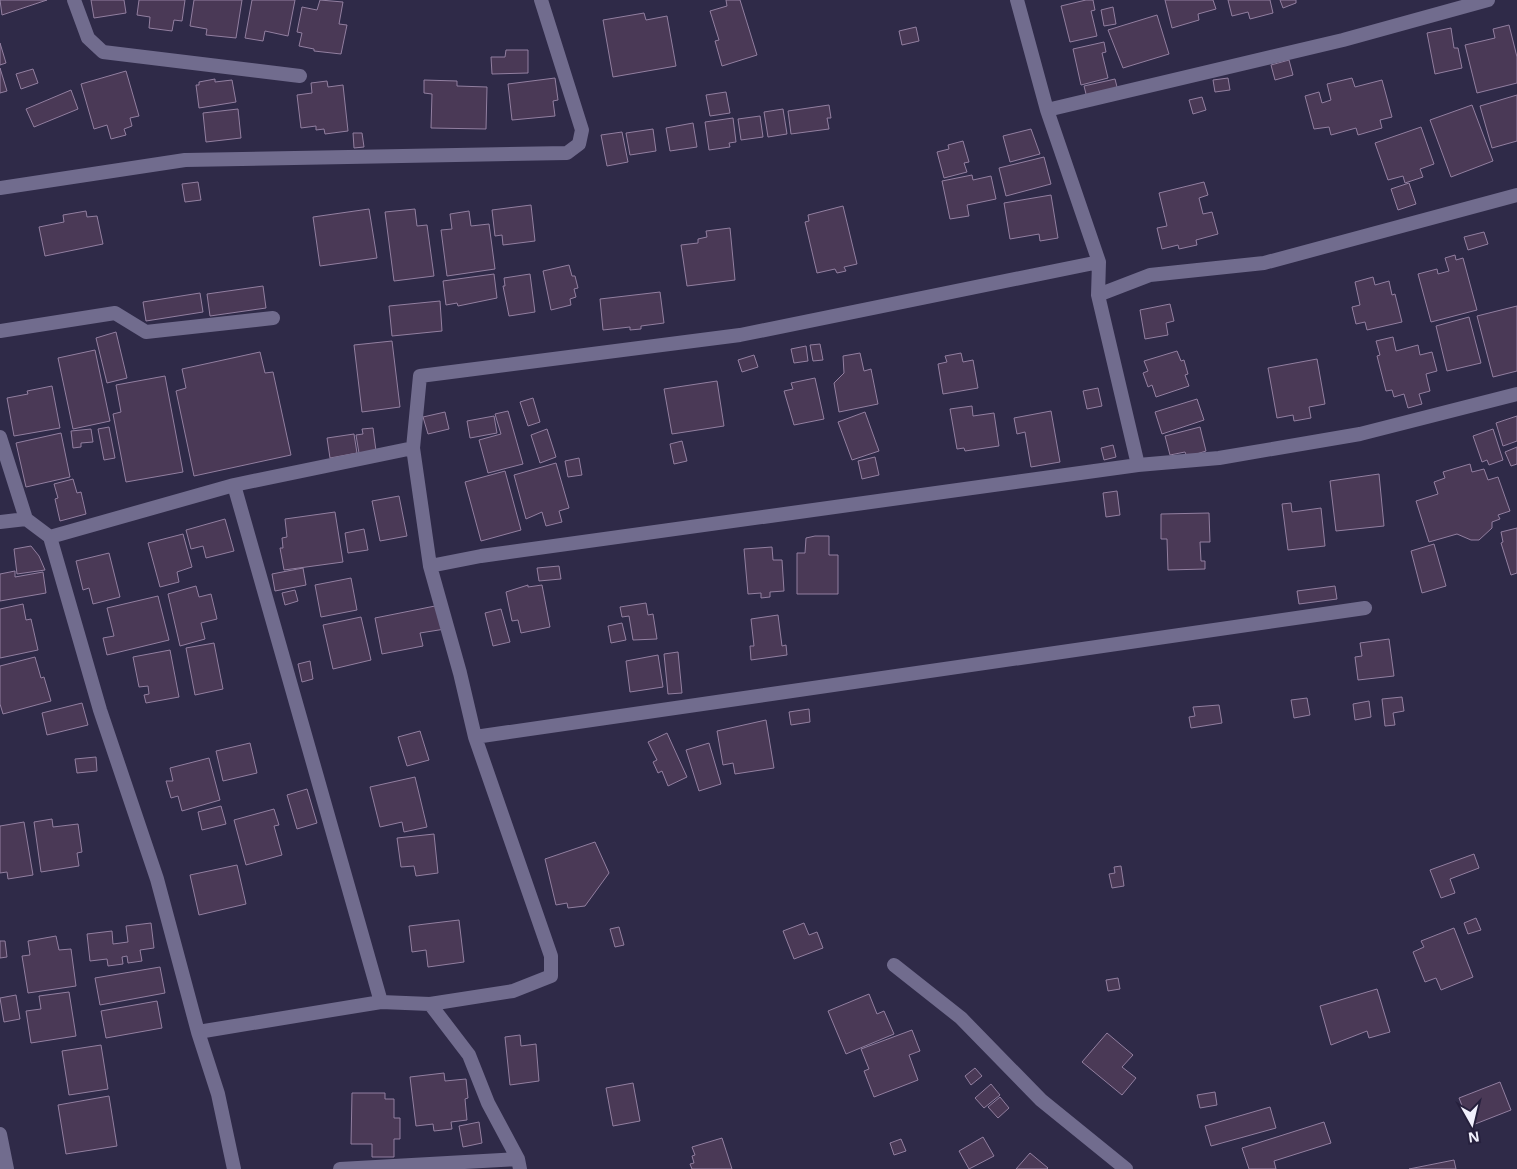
<svg xmlns="http://www.w3.org/2000/svg" width="1517" height="1169" font-family="'Noto Sans',sans-serif">
<style>
.building{fill:#4a3956;stroke:#927fa0}
.lines{fill:none;stroke-linecap:round;stroke-linejoin:round}
.minor{stroke:#716c8e;stroke-width:14}
</style>
<rect width="100%" height="100%" fill="#2f2a48"/>
<path class="building" d="M 0,0 L 47,0 L 2,15 Z
M 91,0 L 124,0 L 126,13 L 94,18 Z
M 139,0 L 185,0 L 182,21 L 174,20 L 172,31 L 149,28 L 150,17 L 137,15 Z
M 194,0 L 242,0 L 236,38 L 206,35 L 207,29 L 190,26 Z
M 252,0 L 295,0 L 288,36 L 265,31 L 263,41 L 245,38 Z
M 320,0 L 343,2 L 339,24 L 347,25 L 341,54 L 314,51 L 314,49 L 299,46 L 302,33 L 297,32 L 302,7 L 317,10 Z
M 726,0 L 740,0 L 757,55 L 722,66 L 715,41 L 719,40 L 710,11 L 727,6 Z
M 1086,0 L 1093,0 L 1095,10 L 1091,11 L 1097,36 L 1070,42 L 1061,6 Z
M 1165,0 L 1213,0 L 1216,9 L 1198,14 L 1199,20 L 1172,28 Z
M 1228,0 L 1270,0 L 1273,13 L 1250,19 L 1248,12 L 1232,16 Z
M 1280,0 L 1296,0 L 1296,3 L 1283,8 Z
M 1113,7 L 1116,24 L 1104,26 L 1101,10 Z
M 644,13 L 646,20 L 667,16 L 676,66 L 613,77 L 603,20 Z
M 1157,15 L 1169,54 L 1123,68 L 1108,30 Z
M 1509,25 L 1517,57 L 1517,83 L 1477,93 L 1465,45 L 1495,38 L 1493,29 Z
M 916,27 L 919,41 L 902,45 L 899,31 Z
M 1451,28 L 1454,48 L 1458,48 L 1462,68 L 1435,74 L 1427,33 Z
M 1104,42 L 1106,52 L 1102,53 L 1108,78 L 1081,85 L 1073,49 Z
M 0,43 L 6,63 L 0,65 Z
M 506,50 L 528,50 L 528,73 L 492,74 L 491,57 L 505,57 Z
M 1289,60 L 1293,75 L 1275,80 L 1271,65 Z
M 0,68 L 7,91 L 0,93 Z
M 33,69 L 38,83 L 21,89 L 16,74 Z
M 126,71 L 139,116 L 130,118 L 132,126 L 124,129 L 126,135 L 111,139 L 107,125 L 94,129 L 81,84 Z
M 555,78 L 558,100 L 553,101 L 555,116 L 512,120 L 508,84 Z
M 1228,78 L 1230,90 L 1215,92 L 1213,80 Z
M 1352,78 L 1355,87 L 1382,80 L 1392,117 L 1380,120 L 1382,128 L 1358,135 L 1356,128 L 1331,135 L 1329,127 L 1314,129 L 1305,96 L 1319,92 L 1322,103 L 1331,100 L 1327,84 Z
M 215,79 L 215,82 L 232,80 L 236,102 L 199,108 L 196,85 L 199,85 L 199,82 Z
M 1115,79 L 1118,91 L 1087,98 L 1084,86 Z
M 424,80 L 457,81 L 457,86 L 487,87 L 486,129 L 431,128 L 432,94 L 424,93 Z
M 327,81 L 328,87 L 343,85 L 348,131 L 325,134 L 324,129 L 316,130 L 316,126 L 301,128 L 297,95 L 312,93 L 311,83 Z
M 71,90 L 78,109 L 34,127 L 26,109 Z
M 726,92 L 730,113 L 710,116 L 706,95 Z
M 1517,95 L 1517,141 L 1492,148 L 1480,106 Z
M 1202,97 L 1206,110 L 1193,114 L 1189,100 Z
M 829,105 L 831,118 L 827,118 L 829,129 L 791,134 L 788,111 Z
M 1472,105 L 1493,161 L 1451,177 L 1430,120 Z
M 238,109 L 241,138 L 206,142 L 203,113 Z
M 783,109 L 787,134 L 768,137 L 764,112 Z
M 760,116 L 763,137 L 741,140 L 738,119 Z
M 733,118 L 736,142 L 729,143 L 730,147 L 709,150 L 705,122 Z
M 693,123 L 697,147 L 670,151 L 666,128 Z
M 1421,127 L 1434,164 L 1420,169 L 1423,177 L 1405,183 L 1403,176 L 1388,180 L 1375,143 Z
M 653,129 L 656,151 L 630,155 L 626,133 Z
M 1031,129 L 1040,154 L 1010,162 L 1003,136 Z
M 622,132 L 628,162 L 607,166 L 601,135 Z
M 353,133 L 362,133 L 364,147 L 354,148 Z
M 963,141 L 969,162 L 964,163 L 967,172 L 944,178 L 937,152 L 949,149 L 948,145 Z
M 1044,157 L 1051,184 L 1006,196 L 999,168 Z
M 972,175 L 973,180 L 991,176 L 996,199 L 967,205 L 969,216 L 950,219 L 942,181 Z
M 198,182 L 201,200 L 185,202 L 182,184 Z
M 1204,182 L 1208,195 L 1199,198 L 1203,214 L 1212,212 L 1218,234 L 1196,240 L 1197,245 L 1179,249 L 1178,245 L 1162,249 L 1157,228 L 1167,226 L 1159,193 Z
M 1409,183 L 1416,204 L 1398,210 L 1391,189 Z
M 1051,195 L 1058,238 L 1040,241 L 1039,234 L 1010,239 L 1004,203 Z
M 531,205 L 535,241 L 503,245 L 502,235 L 495,236 L 492,210 Z
M 843,206 L 857,264 L 844,267 L 846,271 L 837,273 L 835,269 L 817,273 L 805,222 L 809,221 L 808,215 Z
M 369,209 L 377,258 L 320,266 L 313,217 Z
M 415,209 L 417,226 L 427,225 L 434,276 L 394,281 L 385,212 Z
M 86,211 L 87,217 L 97,216 L 103,244 L 45,256 L 39,227 L 64,222 L 63,215 Z
M 469,211 L 471,226 L 489,224 L 495,269 L 447,276 L 441,230 L 452,229 L 450,214 Z
M 730,228 L 735,280 L 687,286 L 681,245 L 698,243 L 698,239 L 707,237 L 706,231 Z
M 1484,232 L 1488,244 L 1468,250 L 1464,237 Z
M 1455,255 L 1456,260 L 1463,258 L 1477,310 L 1431,322 L 1418,274 L 1437,269 L 1438,274 L 1449,271 L 1445,258 Z
M 569,265 L 572,276 L 575,276 L 578,288 L 574,289 L 576,297 L 570,299 L 571,305 L 551,310 L 543,271 Z
M 494,274 L 497,298 L 458,306 L 457,303 L 446,305 L 443,281 Z
M 530,274 L 535,312 L 509,316 L 503,286 L 505,286 L 504,278 Z
M 1373,277 L 1375,285 L 1389,281 L 1392,295 L 1395,294 L 1402,322 L 1367,330 L 1365,322 L 1356,324 L 1352,307 L 1360,305 L 1355,282 Z
M 263,286 L 266,308 L 210,316 L 207,294 Z
M 660,292 L 664,323 L 641,326 L 641,329 L 630,330 L 630,327 L 603,330 L 600,299 Z
M 200,293 L 203,312 L 146,321 L 143,302 Z
M 440,301 L 442,331 L 392,336 L 389,306 Z
M 1170,304 L 1174,321 L 1166,323 L 1168,335 L 1145,339 L 1140,310 Z
M 1517,306 L 1517,371 L 1493,377 L 1477,316 Z
M 1469,317 L 1481,363 L 1447,371 L 1436,326 Z
M 116,332 L 127,378 L 107,383 L 96,338 Z
M 1393,337 L 1396,351 L 1418,345 L 1420,355 L 1432,352 L 1437,371 L 1426,374 L 1430,391 L 1419,394 L 1422,404 L 1408,408 L 1404,394 L 1394,397 L 1392,390 L 1386,391 L 1377,356 L 1380,355 L 1376,341 Z
M 392,341 L 400,407 L 362,412 L 354,345 Z
M 820,344 L 823,360 L 813,361 L 810,345 Z
M 806,346 L 808,361 L 794,363 L 791,349 Z
M 95,350 L 110,421 L 73,429 L 58,358 Z
M 1177,351 L 1181,361 L 1184,360 L 1188,374 L 1185,375 L 1189,386 L 1156,397 L 1152,385 L 1148,387 L 1143,373 L 1148,371 L 1144,361 Z
M 260,352 L 265,373 L 273,372 L 291,455 L 194,476 L 176,391 L 186,388 L 182,369 Z
M 860,353 L 864,371 L 871,369 L 878,404 L 839,412 L 834,383 L 844,373 L 843,356 Z
M 961,353 L 963,362 L 973,360 L 978,388 L 943,394 L 938,364 L 947,362 L 945,356 Z
M 754,355 L 758,367 L 742,372 L 738,360 Z
M 1317,359 L 1325,404 L 1309,407 L 1311,418 L 1294,421 L 1293,415 L 1277,418 L 1268,368 Z
M 165,376 L 183,472 L 126,482 L 113,414 L 121,412 L 116,385 Z
M 815,378 L 824,419 L 794,425 L 784,391 L 793,389 L 791,383 Z
M 717,381 L 724,426 L 672,434 L 664,389 Z
M 52,386 L 60,428 L 14,436 L 7,398 L 28,394 L 27,391 Z
M 1098,388 L 1102,406 L 1087,409 L 1083,391 Z
M 533,398 L 540,422 L 528,426 L 520,402 Z
M 1197,399 L 1204,420 L 1162,434 L 1155,412 Z
M 972,406 L 973,416 L 994,413 L 999,446 L 965,451 L 964,448 L 957,449 L 950,409 Z
M 508,411 L 523,464 L 488,473 L 479,440 L 501,434 L 495,414 Z
M 1051,411 L 1060,462 L 1031,467 L 1025,432 L 1017,434 L 1014,418 Z
M 445,412 L 449,429 L 428,434 L 423,417 Z
M 865,412 L 879,451 L 852,460 L 838,422 Z
M 494,416 L 497,433 L 470,438 L 467,421 Z
M 1517,416 L 1517,441 L 1503,446 L 1496,423 Z
M 109,427 L 115,458 L 104,460 L 98,429 Z
M 1200,427 L 1206,451 L 1187,457 L 1185,452 L 1170,455 L 1165,436 Z
M 373,428 L 376,451 L 359,453 L 356,435 L 363,434 L 362,429 Z
M 91,429 L 93,442 L 81,443 L 81,447 L 73,448 L 71,431 Z
M 547,429 L 556,457 L 540,463 L 531,435 Z
M 1493,429 L 1503,460 L 1489,465 L 1487,460 L 1482,462 L 1473,436 Z
M 61,433 L 70,477 L 26,487 L 16,443 Z
M 354,434 L 357,453 L 330,458 L 327,438 Z
M 682,441 L 687,461 L 674,464 L 670,444 Z
M 1113,445 L 1116,457 L 1104,460 L 1101,448 Z
M 1517,447 L 1517,464 L 1511,466 L 1505,452 Z
M 875,457 L 879,475 L 862,479 L 858,461 Z
M 579,458 L 582,475 L 568,477 L 565,461 Z
M 556,463 L 569,508 L 559,511 L 562,522 L 546,526 L 542,512 L 526,519 L 514,475 Z
M 1470,464 L 1472,472 L 1484,469 L 1488,480 L 1498,477 L 1510,511 L 1498,515 L 1500,519 L 1492,522 L 1492,528 L 1479,540 L 1471,540 L 1457,534 L 1429,542 L 1416,501 L 1438,494 L 1434,482 L 1445,478 L 1443,472 Z
M 505,471 L 521,530 L 481,541 L 465,482 Z
M 1379,474 L 1384,526 L 1336,531 L 1330,481 Z
M 73,479 L 77,493 L 81,492 L 86,514 L 60,521 L 55,499 L 58,498 L 54,484 Z
M 1117,491 L 1120,515 L 1106,517 L 1103,493 Z
M 399,496 L 407,536 L 380,541 L 372,501 Z
M 1291,503 L 1292,512 L 1321,508 L 1325,546 L 1288,550 L 1282,504 Z
M 335,512 L 343,562 L 284,570 L 280,548 L 283,548 L 282,538 L 287,537 L 285,519 Z
M 1209,513 L 1210,542 L 1200,542 L 1201,561 L 1205,561 L 1205,569 L 1168,570 L 1167,539 L 1161,539 L 1161,514 Z
M 225,519 L 234,551 L 206,558 L 203,546 L 191,549 L 186,530 Z
M 1517,528 L 1517,573 L 1511,575 L 1501,543 L 1503,542 L 1501,532 Z
M 364,529 L 368,550 L 348,553 L 345,533 Z
M 183,534 L 192,567 L 177,572 L 179,582 L 160,587 L 148,543 Z
M 815,536 L 829,536 L 829,555 L 838,555 L 838,594 L 797,594 L 797,553 L 805,553 L 806,538 Z
M 1434,544 L 1446,586 L 1422,593 L 1411,551 Z
M 31,546 L 39,556 L 45,570 L 17,574 L 14,549 Z
M 772,547 L 773,560 L 782,560 L 784,591 L 770,592 L 770,597 L 761,598 L 761,593 L 748,594 L 744,549 Z
M 109,553 L 120,597 L 93,604 L 89,588 L 83,590 L 76,561 Z
M 559,566 L 561,579 L 539,581 L 537,568 Z
M 303,568 L 306,585 L 275,591 L 272,574 Z
M 15,571 L 15,577 L 43,572 L 46,593 L 0,601 L 0,574 Z
M 351,578 L 357,610 L 321,617 L 315,585 Z
M 528,585 L 528,587 L 542,585 L 550,627 L 521,633 L 518,620 L 512,621 L 506,592 Z
M 196,586 L 199,597 L 211,594 L 217,619 L 201,623 L 205,639 L 180,646 L 168,594 Z
M 1335,586 L 1337,599 L 1299,604 L 1297,591 Z
M 295,590 L 298,601 L 285,605 L 282,593 Z
M 158,596 L 169,640 L 107,655 L 103,638 L 114,636 L 107,608 Z
M 646,603 L 648,615 L 653,614 L 657,639 L 633,640 L 629,616 L 622,617 L 620,607 Z
M 23,604 L 26,620 L 31,619 L 38,650 L 0,658 L 0,609 Z
M 440,605 L 445,629 L 420,633 L 423,646 L 382,654 L 375,618 Z
M 501,609 L 510,642 L 493,646 L 485,613 Z
M 778,615 L 782,646 L 786,645 L 787,655 L 751,660 L 750,646 L 754,646 L 751,619 Z
M 361,617 L 371,660 L 333,669 L 323,625 Z
M 622,623 L 626,640 L 611,643 L 608,626 Z
M 1389,639 L 1394,676 L 1358,680 L 1355,657 L 1362,656 L 1360,643 Z
M 214,643 L 223,689 L 195,695 L 186,648 Z
M 170,650 L 179,697 L 146,703 L 144,695 L 149,694 L 148,686 L 139,687 L 133,657 Z
M 678,652 L 682,693 L 668,694 L 664,654 Z
M 658,655 L 663,687 L 630,692 L 626,661 Z
M 35,657 L 41,678 L 44,677 L 51,701 L 3,714 L 0,704 L 0,666 Z
M 310,661 L 313,679 L 302,682 L 298,664 Z
M 1402,697 L 1404,711 L 1393,713 L 1395,725 L 1385,726 L 1382,699 Z
M 1307,698 L 1310,715 L 1294,718 L 1291,700 Z
M 1369,701 L 1371,717 L 1355,720 L 1353,704 Z
M 82,703 L 88,725 L 47,735 L 42,713 Z
M 1219,705 L 1222,723 L 1191,728 L 1189,717 L 1195,716 L 1193,707 Z
M 809,709 L 810,722 L 791,725 L 789,712 Z
M 766,720 L 774,768 L 735,774 L 733,763 L 723,765 L 717,731 Z
M 420,731 L 429,760 L 407,766 L 398,737 Z
M 667,733 L 687,777 L 668,786 L 662,771 L 658,773 L 653,762 L 657,760 L 648,742 Z
M 250,743 L 257,773 L 223,781 L 216,751 Z
M 709,743 L 721,784 L 699,791 L 686,750 Z
M 96,757 L 97,771 L 77,773 L 75,759 Z
M 209,758 L 220,800 L 182,811 L 178,796 L 171,798 L 166,781 L 173,781 L 170,768 Z
M 415,777 L 427,827 L 404,832 L 402,822 L 380,827 L 370,787 Z
M 307,789 L 317,823 L 297,829 L 287,795 Z
M 221,806 L 226,824 L 202,830 L 198,812 Z
M 274,809 L 279,825 L 274,826 L 282,855 L 246,865 L 234,820 Z
M 52,819 L 53,827 L 78,824 L 82,852 L 77,853 L 79,866 L 41,872 L 34,822 Z
M 24,822 L 33,875 L 8,879 L 7,872 L 0,873 L 0,826 Z
M 434,834 L 438,873 L 416,876 L 414,866 L 401,867 L 397,838 Z
M 595,842 L 609,873 L 585,906 L 568,908 L 567,903 L 556,905 L 545,859 Z
M 1474,854 L 1479,868 L 1450,879 L 1455,893 L 1441,898 L 1430,870 Z
M 237,865 L 246,904 L 199,915 L 190,875 Z
M 1121,866 L 1124,886 L 1112,888 L 1109,874 L 1115,873 L 1114,867 Z
M 1476,918 L 1481,930 L 1468,934 L 1464,923 Z
M 459,920 L 464,962 L 428,967 L 426,950 L 412,952 L 409,926 Z
M 151,923 L 154,948 L 140,950 L 142,961 L 128,963 L 127,956 L 122,957 L 123,964 L 108,966 L 107,959 L 90,961 L 87,934 L 112,931 L 113,944 L 128,942 L 126,926 Z
M 804,923 L 809,935 L 817,932 L 823,948 L 794,959 L 783,931 Z
M 619,927 L 624,945 L 615,947 L 610,929 Z
M 1454,928 L 1473,977 L 1441,990 L 1436,978 L 1425,982 L 1413,952 L 1424,947 L 1421,941 Z
M 56,936 L 59,950 L 71,949 L 76,986 L 28,993 L 22,956 L 30,955 L 28,941 Z
M 0,941 L 5,941 L 7,957 L 0,958 Z
M 160,967 L 165,993 L 100,1005 L 95,978 Z
M 1118,978 L 1120,989 L 1108,991 L 1106,980 Z
M 1377,989 L 1390,1032 L 1369,1038 L 1367,1031 L 1331,1045 L 1320,1006 Z
M 69,992 L 76,1036 L 31,1043 L 26,1011 L 41,1009 L 39,996 Z
M 869,994 L 877,1014 L 884,1011 L 894,1034 L 846,1054 L 828,1011 Z
M 16,995 L 20,1019 L 4,1022 L 0,998 Z
M 157,1001 L 162,1028 L 106,1038 L 101,1011 Z
M 912,1030 L 920,1051 L 909,1055 L 918,1080 L 874,1097 L 864,1071 L 869,1069 L 861,1049 Z
M 1107,1033 L 1133,1055 L 1122,1067 L 1136,1078 L 1122,1095 L 1082,1062 Z
M 520,1035 L 521,1046 L 536,1044 L 539,1081 L 510,1085 L 505,1037 Z
M 101,1045 L 108,1089 L 69,1095 L 62,1051 Z
M 975,1068 L 982,1076 L 971,1085 L 965,1076 Z
M 444,1073 L 445,1081 L 466,1079 L 468,1098 L 465,1099 L 467,1120 L 451,1122 L 452,1129 L 434,1131 L 433,1124 L 416,1126 L 410,1077 Z
M 1500,1082 L 1511,1110 L 1470,1126 L 1459,1098 Z
M 633,1083 L 640,1121 L 613,1126 L 606,1088 Z
M 991,1084 L 1000,1095 L 984,1108 L 975,1098 Z
M 1215,1092 L 1217,1105 L 1200,1108 L 1197,1095 Z
M 352,1093 L 385,1093 L 385,1099 L 394,1099 L 394,1118 L 400,1118 L 400,1139 L 394,1139 L 394,1157 L 372,1157 L 372,1144 L 351,1144 Z
M 109,1096 L 117,1146 L 66,1154 L 58,1105 Z
M 1000,1097 L 1009,1108 L 998,1118 L 988,1107 Z
M 1270,1107 L 1276,1128 L 1211,1146 L 1205,1126 Z
M 479,1122 L 482,1143 L 463,1147 L 459,1126 Z
M 1324,1122 L 1331,1143 L 1274,1161 L 1276,1169 L 1249,1169 L 1242,1148 Z
M 983,1137 L 994,1156 L 969,1169 L 959,1151 Z
M 722,1138 L 732,1169 L 692,1169 L 690,1164 L 694,1163 L 692,1156 L 695,1155 L 692,1147 Z
M 901,1139 L 906,1151 L 894,1155 L 890,1143 Z
M 1030,1153 L 1048,1168 L 1047,1169 L 1016,1169 Z
M 1454,1160 L 1456,1169 L 1409,1169 Z"/>
<g class="lines">
<path class="minor" d="M 74,0 L 88,38 L 103,52 L 300,76
M 1017,0 L 1047,110 L 1099,262 L 1098,295 L 1138,465
M 1047,110 L 1343,40 L 1488,0
M 0,188 L 185,160 L 567,153 L 579,144 L 582,130 L 541,0
M 1099,262 L 740,335 L 420,376 L 413,448 L 430,566 L 481,556 L 1138,465 L 1219,458 L 1360,434 L 1517,394
M 1098,295 L 1150,275 L 1264,263 L 1517,195
M 0,331 L 115,313 L 146,332 L 273,318
M 0,437 L 26,519 L 0,522
M 234,485 L 381,1002
M 26,519 L 50,537 L 234,485 L 413,448
M 50,537 L 100,710 L 157,879 L 198,1032 L 218,1094 L 234,1169
M 475,737 L 1365,608
M 894,965 L 961,1018 L 1041,1100 L 1126,1169
M 430,1004 L 469,1055 L 488,1103 L 518,1159 L 520,1169
M 198,1032 L 381,1002 L 430,1004 L 513,991 L 551,976 L 551,956 L 475,737 L 460,673 L 430,566
M 0,1134 L 7,1169
M 340,1169 L 518,1159"/>
</g>
<g transform="translate(1472 1124) rotate(172)" stroke="#26203d" stroke-width="4" paint-order="stroke">
<path d="M0-4L9 19L0 12L-9 19Z" fill="#f1f0fc"/>
<text y="-8" font-size="14" font-weight="bold" text-anchor="middle" fill="#f1f0fc">N</text>
</g>
</svg>
